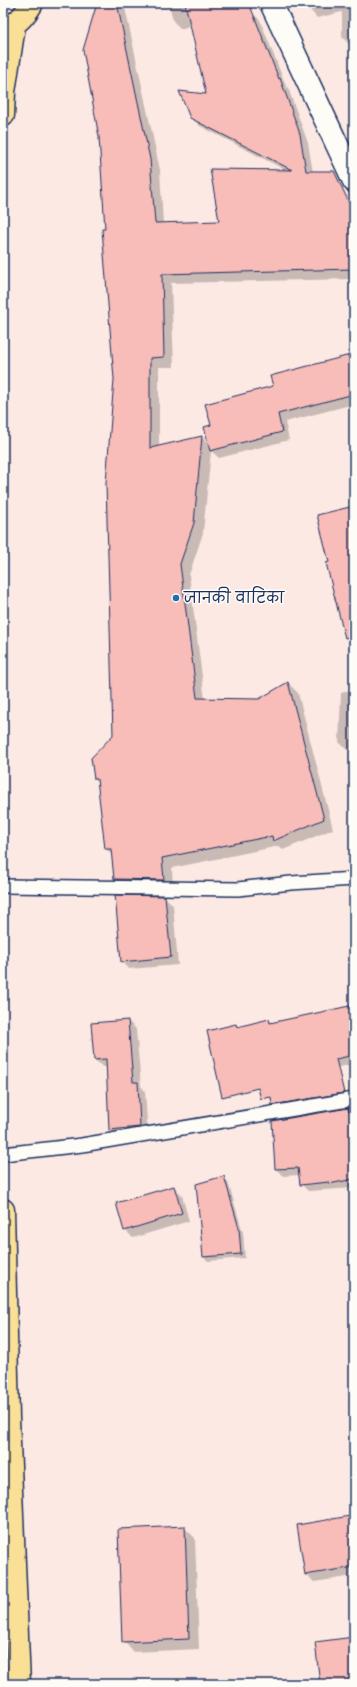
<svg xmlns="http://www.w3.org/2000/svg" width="357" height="1687" font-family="'Comic Neue','Playpen Sans Deva',sans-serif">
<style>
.shadow{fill:#0003}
.building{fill:#f8bcb9;stroke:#1b2f5e}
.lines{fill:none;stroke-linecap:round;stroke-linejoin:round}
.service-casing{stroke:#1b2f5e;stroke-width:16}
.minor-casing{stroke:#1b2f5e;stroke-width:25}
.trunk-casing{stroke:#1b2f5e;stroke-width:25}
.service{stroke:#fdfcf7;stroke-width:13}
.minor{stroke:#fdfcf7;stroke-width:22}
.trunk{stroke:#fadf96;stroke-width:22}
.poi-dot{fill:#1f6fb2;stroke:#fdfcf7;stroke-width:1.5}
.labels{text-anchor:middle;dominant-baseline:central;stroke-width:3;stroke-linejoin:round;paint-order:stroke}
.poi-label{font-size:15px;fill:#1b2f5e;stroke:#fdfcf7;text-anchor:start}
</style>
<rect width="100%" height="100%" fill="#fce9e4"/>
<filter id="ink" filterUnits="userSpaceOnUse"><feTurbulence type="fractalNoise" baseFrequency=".025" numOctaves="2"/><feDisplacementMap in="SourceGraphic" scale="8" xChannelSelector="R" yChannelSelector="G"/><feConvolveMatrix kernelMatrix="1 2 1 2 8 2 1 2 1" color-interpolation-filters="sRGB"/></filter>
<g filter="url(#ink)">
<path class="shadow" d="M 98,3 L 124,3 L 160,170 L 163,224 L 354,219 L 354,279 L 171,283 L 174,367 L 159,367 L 159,447 L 202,437 L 209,444 L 212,426 L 274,387 L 354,355 L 354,404 L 285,422 L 289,440 L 219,458 L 211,451 L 203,533 L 189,575 L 205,700 L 259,700 L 288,683 L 298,693 L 333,829 L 283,850 L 279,846 L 172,868 L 173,890 L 125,889 L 115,879 L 113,855 L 106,849 L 98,782 L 95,779 L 114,735 L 115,379 L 106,231 Z
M 169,3 L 241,3 L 260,20 L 286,86 L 288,88 L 308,143 L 315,185 L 200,126 L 191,117 L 207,96 L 191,25 L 181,29 L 173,21 Z
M 309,3 L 354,3 L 354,44 L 349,44 L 342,37 L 342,12 L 317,18 L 311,11 Z
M 354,689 L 354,749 L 347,750 L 339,742 L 341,693 Z
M 165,897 L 173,905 L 178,965 L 129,969 L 122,961 Z
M 354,1006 L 354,1064 L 227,1089 L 236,1025 L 238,1027 L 269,1020 L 273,1024 Z
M 128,1021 L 136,1029 L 141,1086 L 145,1091 L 148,1135 L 118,1137 L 110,1129 L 107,1067 L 103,1067 L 95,1060 Z
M 354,1108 L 354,1188 L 308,1191 L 301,1184 L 300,1175 L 283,1176 L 276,1169 L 273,1122 Z
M 223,1177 L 228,1182 L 243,1233 L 245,1258 L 208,1261 L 204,1257 Z
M 174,1187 L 182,1195 L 189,1221 L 133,1238 L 125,1230 Z
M 350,1517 L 354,1522 L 354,1576 L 314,1582 L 306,1574 Z
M 184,1527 L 195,1538 L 199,1649 L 134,1652 L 123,1641 Z"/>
<path class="building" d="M 97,3 L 117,3 L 150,159 L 155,223 L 219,221 L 210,169 L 292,170 L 190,118 L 179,91 L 206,94 L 185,3 L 249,3 L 279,79 L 280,78 L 300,134 L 306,171 L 334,171 L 354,213 L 354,269 L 162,274 L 164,357 L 150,358 L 150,448 L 202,436 L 194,523 L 180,564 L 197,698 L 259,699 L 288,682 L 324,819 L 273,841 L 272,836 L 162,858 L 164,880 L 114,879 L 111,849 L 105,849 L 97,779 L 94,779 L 91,758 L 113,735 L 106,483 L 114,379 L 102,229 L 105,229 L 99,137 L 83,50 Z
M 354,354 L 354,394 L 278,414 L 282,432 L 210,451 L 204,427 L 211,425 L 205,404 L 273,386 L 270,376 Z
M 354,506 L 354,636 L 345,638 L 326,563 L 329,562 L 317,515 Z
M 115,895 L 165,896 L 171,957 L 121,962 Z
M 354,1005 L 354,1055 L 336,1059 L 344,1093 L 272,1105 L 271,1097 L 261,1099 L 258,1088 L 222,1097 L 207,1031 L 236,1024 L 237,1027 L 269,1019 L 270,1023 Z
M 128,1020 L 133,1082 L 138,1082 L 140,1127 L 109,1130 L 106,1059 L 94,1060 L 91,1023 Z
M 348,1108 L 349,1112 L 351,1112 L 354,1152 L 354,1179 L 329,1184 L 329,1182 L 300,1185 L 298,1168 L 275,1169 L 272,1121 Z
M 224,1176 L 239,1228 L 241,1254 L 203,1257 L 196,1184 Z
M 174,1186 L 182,1213 L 124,1231 L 116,1203 Z
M 350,1516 L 354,1542 L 354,1567 L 305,1575 L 297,1525 Z
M 185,1526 L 189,1639 L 122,1642 L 118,1529 Z
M 354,1637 L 354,1684 L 320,1684 L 315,1642 Z"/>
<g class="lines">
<g class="service-casing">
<path id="service" d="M 3,886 L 238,889 L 291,883 L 354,879
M 3,1154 L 82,1145 L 354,1099"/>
</g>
<g class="minor-casing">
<path id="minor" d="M 271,3 L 354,181"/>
</g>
<g class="trunk-casing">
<path id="trunk" d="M 3,31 C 17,24 25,16 32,3
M 3,115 L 4,92 L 14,26
M 3,1210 L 8,1418 L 19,1684"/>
</g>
<use href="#service" class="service"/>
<use href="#minor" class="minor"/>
<use href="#trunk" class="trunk"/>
</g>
</g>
<circle class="poi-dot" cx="176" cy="598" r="4"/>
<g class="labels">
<g class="poi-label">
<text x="184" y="598">जानकी वाटिका</text>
</g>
</g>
<rect width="357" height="1687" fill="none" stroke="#fdfcf7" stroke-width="16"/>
<rect x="8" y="8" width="341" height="1671" fill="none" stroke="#1b2f5e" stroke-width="1.5" filter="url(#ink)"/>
</svg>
